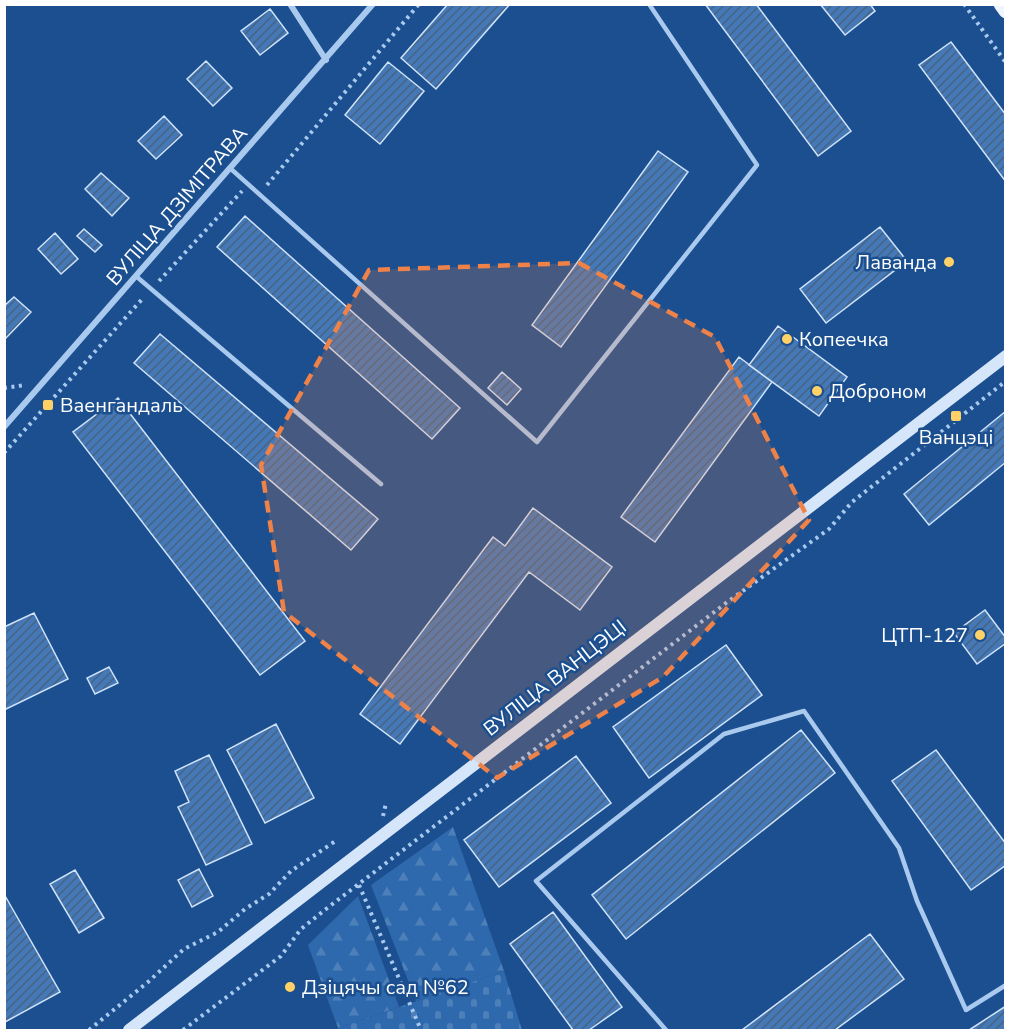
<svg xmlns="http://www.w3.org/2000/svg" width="1010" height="1035" font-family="'Nunito Sans',sans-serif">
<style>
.forest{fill:url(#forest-firs)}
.cemetery{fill:url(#cemetery-stones)}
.building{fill:url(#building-hatch);stroke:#cfe3fa;stroke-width:1.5}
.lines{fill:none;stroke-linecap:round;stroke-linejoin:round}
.path{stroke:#a9c9ee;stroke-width:4;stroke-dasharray:3 4.5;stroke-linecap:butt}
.lane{stroke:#a9c9ee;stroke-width:4.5}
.street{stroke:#a9c9ee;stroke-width:6}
.secondary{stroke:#d6e6fa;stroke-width:12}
.primary{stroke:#f0f6ff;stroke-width:15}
.marked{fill:#ee8249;fill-opacity:0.2;stroke:#ee8249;stroke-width:4.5;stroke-dasharray:12 8;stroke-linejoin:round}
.poi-dot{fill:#ffd166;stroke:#1b4f8f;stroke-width:2}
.labels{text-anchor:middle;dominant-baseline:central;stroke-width:5;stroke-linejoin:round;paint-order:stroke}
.street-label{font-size:20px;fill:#fff;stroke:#1b4f8f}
.poi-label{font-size:20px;fill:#fff;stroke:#1b4f8f;text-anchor:start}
</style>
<defs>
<pattern id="forest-firs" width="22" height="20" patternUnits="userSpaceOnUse" patternTransform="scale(1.5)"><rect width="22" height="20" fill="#2e69ad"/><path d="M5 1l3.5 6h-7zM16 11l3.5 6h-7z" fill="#4d80b9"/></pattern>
<pattern id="cemetery-stones" width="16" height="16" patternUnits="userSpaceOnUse" patternTransform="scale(1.5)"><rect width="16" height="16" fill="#2e69ad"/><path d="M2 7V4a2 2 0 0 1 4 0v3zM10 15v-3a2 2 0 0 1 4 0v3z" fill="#4d80b9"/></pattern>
<pattern id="building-hatch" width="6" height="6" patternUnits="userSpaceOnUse" patternTransform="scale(1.5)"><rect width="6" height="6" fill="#4478b7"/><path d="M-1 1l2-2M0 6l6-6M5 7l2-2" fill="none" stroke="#486282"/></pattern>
</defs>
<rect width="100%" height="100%" fill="#1b4f8f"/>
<path class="forest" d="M 453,827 L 504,971 L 416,1001 L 371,885 Z
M 358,896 L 399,1007 L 338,1028 L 308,945 Z"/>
<path class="cemetery" d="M 504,971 L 522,1030 L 339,1030 L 338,1028 Z"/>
<path class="building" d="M 448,4 L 510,4 L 436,89 L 401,58 Z
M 705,4 L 756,4 L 851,131 L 818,156 Z
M 820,4 L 870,4 L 875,11 L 845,35 Z
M 270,9 L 288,33 L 260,55 L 241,31 Z
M 951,42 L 1006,115 L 1006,182 L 919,65 Z
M 206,61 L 232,88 L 213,106 L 187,79 Z
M 388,62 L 424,91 L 380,144 L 345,115 Z
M 164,116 L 182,135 L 156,159 L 138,141 Z
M 658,151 L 688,172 L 561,347 L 532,325 Z
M 101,173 L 129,198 L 112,216 L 85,189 Z
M 245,216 L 460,408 L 432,439 L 217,247 Z
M 880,227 L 907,261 L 826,323 L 800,289 Z
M 84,229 L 102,245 L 95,252 L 77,236 Z
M 55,233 L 78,259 L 61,274 L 38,249 Z
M 14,297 L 31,312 L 6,338 L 4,336 L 4,306 Z
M 778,326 L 847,377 L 819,416 L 749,365 Z
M 160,334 L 378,519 L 351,550 L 134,363 Z
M 739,357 L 772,382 L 655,542 L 621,517 Z
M 502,372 L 521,389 L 507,405 L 488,388 Z
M 118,398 L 305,641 L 260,675 L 73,432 Z
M 1006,411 L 1006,462 L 929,525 L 904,494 Z
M 533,508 L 612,567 L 580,610 L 529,572 L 400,744 L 360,714 L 493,537 L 505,546 Z
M 985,610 L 1006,638 L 1006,643 L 977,664 L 954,633 Z
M 34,613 L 68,679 L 4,710 L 4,627 Z
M 726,645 L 762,695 L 649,778 L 613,727 Z
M 109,667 L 118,683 L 95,694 L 87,678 Z
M 276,724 L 314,798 L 265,823 L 227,750 Z
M 801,730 L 835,773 L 626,939 L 592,895 Z
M 936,750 L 1006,844 L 1006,865 L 971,890 L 892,781 Z
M 209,755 L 252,844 L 206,865 L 178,807 L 189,802 L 175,771 Z
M 576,756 L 611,803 L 499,887 L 464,840 Z
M 199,869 L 213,896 L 192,907 L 178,880 Z
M 75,870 L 104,918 L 79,933 L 50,884 Z
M 4,894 L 60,992 L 5,1022 L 4,1021 Z
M 553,912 L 622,1007 L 589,1030 L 573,1030 L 510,944 Z
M 870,934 L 904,979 L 835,1030 L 742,1030 Z
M 1006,1006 L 1006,1030 L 969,1030 Z"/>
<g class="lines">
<path class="path" d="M 964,4 L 1006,63
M 267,185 L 419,4
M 159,281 L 242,191
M 4,388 L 25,385
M 4,453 L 144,297
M 383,816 L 386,803
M 359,885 L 421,1030
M 89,1030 L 148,982 L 184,949 L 218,932 L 245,909 L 269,894 L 291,871 L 337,840
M 183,1030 L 281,956 L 301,929 L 326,909 L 726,603 L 829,529 L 852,502 L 1006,381"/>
<path class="lane" d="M 231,169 L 537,442 L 757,165 L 649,4
M 137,277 L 381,484
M 666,1030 L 536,881 L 724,734 L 804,711 L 899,848 L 917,901 L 966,1010 L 1006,985"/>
<path class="street" d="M 290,4 L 326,60
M 4,427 L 373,4"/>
<path class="secondary" d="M 129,1030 L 1006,356"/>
<path class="primary" d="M 1001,4 L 1006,11"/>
</g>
<path class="marked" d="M 579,263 L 715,337 L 809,520 L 663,677 L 497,778 L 284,612 L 261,465 L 369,270 Z"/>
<g class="poi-dot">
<circle cx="949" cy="262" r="6"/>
<circle cx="787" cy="339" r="6"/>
<circle cx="817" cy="391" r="6"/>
<rect x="42" y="399" width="12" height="12" rx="3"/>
<rect x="950" y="410" width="12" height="12" rx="3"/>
<circle cx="980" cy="635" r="6"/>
<circle cx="290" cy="987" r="6"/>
</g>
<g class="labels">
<g class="street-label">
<text transform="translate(177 206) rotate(-49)">ВУЛІЦА ДЗІМІТРАВА</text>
<text transform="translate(555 678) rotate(-38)">ВУЛІЦА ВАНЦЭЦІ</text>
</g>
<g class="poi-label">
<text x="937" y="262" text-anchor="end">Лаванда</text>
<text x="799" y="339">Копеечка</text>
<text x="829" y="391">Доброном</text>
<text x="60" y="405">Ваенгандаль</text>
<text x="956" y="437" text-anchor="middle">Ванцэці</text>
<text x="968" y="635" text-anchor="end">ЦТП-127</text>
<text x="302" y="987">Дзіцячы сад №62</text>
</g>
</g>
<rect width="1010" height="1035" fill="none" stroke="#ffffff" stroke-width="12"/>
</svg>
